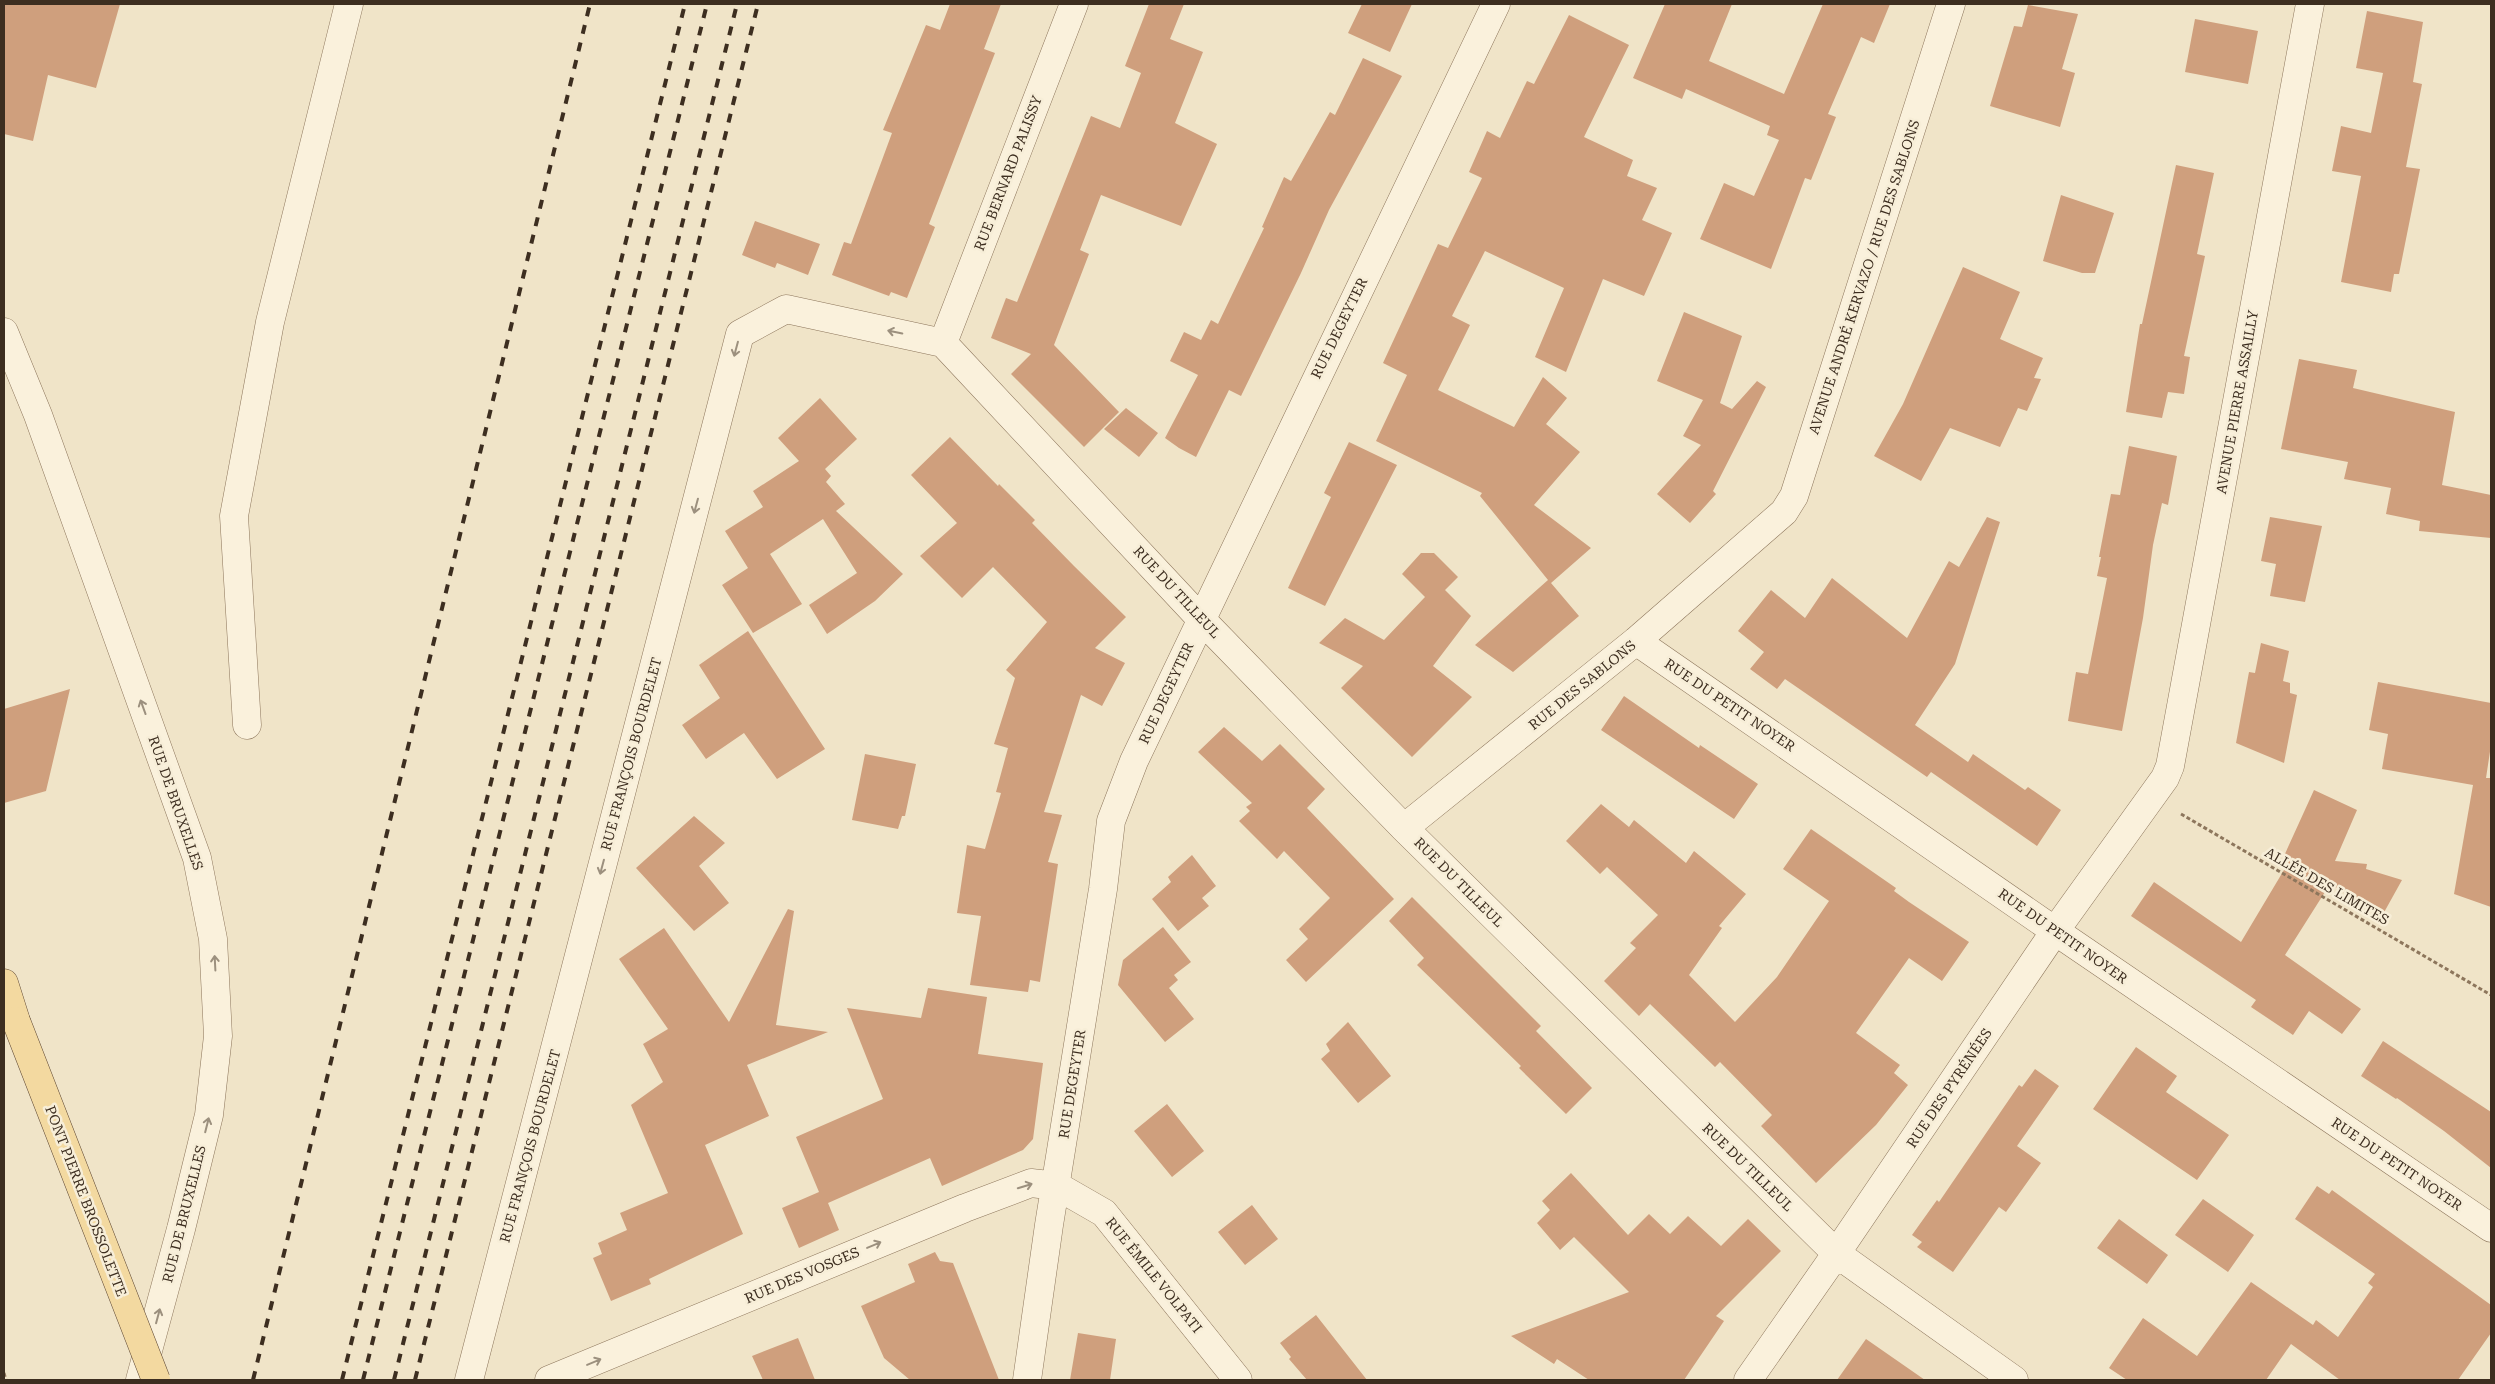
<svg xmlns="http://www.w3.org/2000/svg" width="2495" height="1384" font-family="'Roboto Serif',serif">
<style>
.building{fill:#cf9f7d}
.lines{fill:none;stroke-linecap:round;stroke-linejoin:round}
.minor-casing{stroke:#8d765c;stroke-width:29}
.major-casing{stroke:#5b4430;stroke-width:29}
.path{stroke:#8d765c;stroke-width:3;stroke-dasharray:4 2.5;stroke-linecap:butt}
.minor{stroke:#faf1dc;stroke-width:28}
.major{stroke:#f3d9a0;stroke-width:28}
.rail{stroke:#3d2e20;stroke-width:4;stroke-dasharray:9 9;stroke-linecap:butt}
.major-bridge-casing{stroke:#5b4430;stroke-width:29;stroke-linecap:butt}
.major-bridge{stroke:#f3d9a0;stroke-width:28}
.oneway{stroke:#9c907e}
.labels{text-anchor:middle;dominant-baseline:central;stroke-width:5;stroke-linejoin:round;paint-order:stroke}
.street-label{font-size:14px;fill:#3d2e20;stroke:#f7eed8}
</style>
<rect width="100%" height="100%" fill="#f0e4c8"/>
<path class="building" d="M 4,4 L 120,4 L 96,88 L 48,75 L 33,141 L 4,134 Z
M 950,4 L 1001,4 L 984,49 L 995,53 L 929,224 L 935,227 L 907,298 L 891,292 L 889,296 L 832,275 L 844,242 L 851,244 L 892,133 L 883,130 L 926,25 L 940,30 Z
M 1149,4 L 1184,4 L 1170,39 L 1203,52 L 1175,123 L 1217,144 L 1181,226 L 1101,195 L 1080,250 L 1089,254 L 1054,345 L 1119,412 L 1084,447 L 1011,374 L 1031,354 L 991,338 L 1006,298 L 1017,302 L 1091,116 L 1120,128 L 1141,73 L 1125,66 Z
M 1362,4 L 1412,4 L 1390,52 L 1348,33 Z
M 1665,4 L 1732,4 L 1709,61 L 1784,94 L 1823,4 L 1890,4 L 1874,43 L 1861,37 L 1828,114 L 1836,117 L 1811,180 L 1805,178 L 1771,269 L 1700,239 L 1724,183 L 1754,196 L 1779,140 L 1767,135 L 1770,126 L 1686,89 L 1682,99 L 1633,78 Z
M 2028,5 L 2078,14 L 2062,69 L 2075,73 L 2060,127 L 1990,106 L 2014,26 L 2022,27 Z
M 2367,11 L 2423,22 L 2413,82 L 2422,84 L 2406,167 L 2420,169 L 2399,274 L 2394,274 L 2391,292 L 2341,282 L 2361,176 L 2332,171 L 2341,126 L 2371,133 L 2383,73 L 2356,68 Z
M 1569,15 L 1629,45 L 1584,137 L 1633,160 L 1627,176 L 1657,188 L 1642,220 L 1672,233 L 1644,296 L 1603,279 L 1566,372 L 1535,357 L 1564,288 L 1485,251 L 1452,316 L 1470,325 L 1438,390 L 1514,427 L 1543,377 L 1567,398 L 1546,424 L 1580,452 L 1534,505 L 1591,548 L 1551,583 L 1579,616 L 1513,672 L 1475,645 L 1548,580 L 1480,496 L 1482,493 L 1376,441 L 1407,375 L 1383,363 L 1438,244 L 1448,248 L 1482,178 L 1469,172 L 1487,131 L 1500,138 L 1527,81 L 1534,84 Z
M 2195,19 L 2258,31 L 2248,84 L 2185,72 Z
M 1363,58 L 1402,76 L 1329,210 L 1301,273 L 1241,396 L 1229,390 L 1196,457 L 1179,448 L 1165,438 L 1198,375 L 1170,361 L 1184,332 L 1201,340 L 1211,320 L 1218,324 L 1264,228 L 1262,227 L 1284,177 L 1291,181 L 1330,112 L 1335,115 Z
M 2176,165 L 2214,173 L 2197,254 L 2205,256 L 2184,356 L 2190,357 L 2184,394 L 2168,392 L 2162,418 L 2126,412 L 2140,324 L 2142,324 Z
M 2061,195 L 2114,213 L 2095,273 L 2082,273 L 2043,261 Z
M 755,221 L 820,244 L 808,275 L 777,263 L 775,268 L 742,255 Z
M 1963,267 L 2020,292 L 2000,339 L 2043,358 L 2034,378 L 2041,379 L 2027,411 L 2018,408 L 2000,447 L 1950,428 L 1921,481 L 1874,456 L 1903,404 Z
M 1684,312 L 1742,336 L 1720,403 L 1732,409 L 1757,381 L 1766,387 L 1713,491 L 1716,494 L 1690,523 L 1657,494 L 1701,445 L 1683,436 L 1703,400 L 1657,381 Z
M 2299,359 L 2357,370 L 2353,388 L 2455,412 L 2442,485 L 2491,495 L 2491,538 L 2419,531 L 2420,521 L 2386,514 L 2391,488 L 2344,479 L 2348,462 L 2281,449 Z
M 820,398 L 857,439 L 825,469 L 831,476 L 826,482 L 845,504 L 836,511 L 903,574 L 875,601 L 827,634 L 809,605 L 857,573 L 823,519 L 770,554 L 802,604 L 753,633 L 722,585 L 748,568 L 725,531 L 763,507 L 753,491 L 799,461 L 778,438 Z
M 1126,408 L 1158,433 L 1139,457 L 1104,429 Z
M 950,437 L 998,486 L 999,484 L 1035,520 L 1032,523 L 1074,566 L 1126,617 L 1095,648 L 1125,663 L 1102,706 L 1081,695 L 1044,812 L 1062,815 L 1048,862 L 1058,864 L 1040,982 L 1030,980 L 1028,992 L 970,985 L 981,916 L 957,913 L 967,845 L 985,849 L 1001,793 L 996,792 L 1008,748 L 994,744 L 1015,678 L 1006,670 L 1047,622 L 993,567 L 962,598 L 920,556 L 957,523 L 911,475 Z
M 1349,442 L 1397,465 L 1325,606 L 1288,588 L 1331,497 L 1324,493 Z
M 2129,446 L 2177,456 L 2168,505 L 2162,503 L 2153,545 L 2143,618 L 2122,731 L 2068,721 L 2076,672 L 2088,674 L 2107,578 L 2097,576 L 2101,557 L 2099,557 L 2111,494 L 2120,495 Z
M 1987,517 L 2000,522 L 1955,664 L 1915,725 L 1968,762 L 1973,754 L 2025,790 L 2028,787 L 2061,810 L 2037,846 L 1931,772 L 1927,777 L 1785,679 L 1777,689 L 1750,669 L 1764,652 L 1738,631 L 1771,590 L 1805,618 L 1832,578 L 1907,638 L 1949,561 L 1959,567 Z
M 2270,517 L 2322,526 L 2305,602 L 2270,596 L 2276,564 L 2261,561 Z
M 1421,553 L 1434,553 L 1458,577 L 1445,590 L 1471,616 L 1433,666 L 1472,697 L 1412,757 L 1341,688 L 1363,666 L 1319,643 L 1345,618 L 1384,640 L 1425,597 L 1402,574 Z
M 748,631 L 825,749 L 777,779 L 744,733 L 706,759 L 682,725 L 720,698 L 699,665 Z
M 2261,643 L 2289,651 L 2283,681 L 2290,683 L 2290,693 L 2297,695 L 2284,763 L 2236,743 L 2249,672 L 2255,673 Z
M 2378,682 L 2491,703 L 2491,745 L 2486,778 L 2491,778 L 2491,907 L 2454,894 L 2473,785 L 2382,769 L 2388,734 L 2369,730 Z
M 70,689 L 46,791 L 4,803 L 4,709 Z
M 1624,696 L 1699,748 L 1700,745 L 1758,784 L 1734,819 L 1601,730 Z
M 1224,727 L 1262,761 L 1280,744 L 1325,789 L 1307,808 L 1394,899 L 1306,982 L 1286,960 L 1308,939 L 1299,929 L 1330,898 L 1284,851 L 1277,859 L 1239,821 L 1250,811 L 1246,807 L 1252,803 L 1198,752 Z
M 865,754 L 916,764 L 905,816 L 902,816 L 898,829 L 852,820 Z
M 2314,790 L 2357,810 L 2335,861 L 2367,864 L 2366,869 L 2402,880 L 2382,916 L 2330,884 L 2285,955 L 2361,1009 L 2342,1034 L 2309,1011 L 2293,1035 L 2251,1007 L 2256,1000 L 2131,916 L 2154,882 L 2241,942 L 2290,860 L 2284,856 Z
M 1601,804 L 1629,827 L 1634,820 L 1686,863 L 1694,851 L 1746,894 L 1719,926 L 1722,928 L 1689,975 L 1735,1022 L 1777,977 L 1829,901 L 1783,869 L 1811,829 L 1896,888 L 1894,891 L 1909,902 L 1969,942 L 1942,981 L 1909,958 L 1856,1033 L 1900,1065 L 1894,1073 L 1908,1085 L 1876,1125 L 1816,1183 L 1761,1126 L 1772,1115 L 1720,1062 L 1715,1067 L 1650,1004 L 1639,1016 L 1604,981 L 1636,948 L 1630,943 L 1658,915 L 1607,867 L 1600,874 L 1566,841 Z
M 694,816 L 725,843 L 699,866 L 729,903 L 694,931 L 636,868 Z
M 1192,855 L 1216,886 L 1202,898 L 1209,906 L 1178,931 L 1152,899 L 1171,882 L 1168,877 Z
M 1412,897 L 1541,1026 L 1536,1031 L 1592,1088 L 1566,1114 L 1519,1068 L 1521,1066 L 1417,965 L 1424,958 L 1389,921 Z
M 788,909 L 794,911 L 776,1025 L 828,1032 L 747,1065 L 769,1116 L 705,1145 L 743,1234 L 649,1279 L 651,1284 L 611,1301 L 593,1258 L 602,1254 L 598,1243 L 627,1230 L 620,1213 L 668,1193 L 631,1105 L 663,1082 L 643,1044 L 668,1029 L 619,959 L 664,928 L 729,1022 Z
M 1163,927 L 1191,962 L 1174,975 L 1178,980 L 1169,988 L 1194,1019 L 1165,1042 L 1118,985 L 1123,960 Z
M 928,988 L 987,997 L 978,1054 L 1043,1063 L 1033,1139 L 1023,1150 L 942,1186 L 930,1158 L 828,1203 L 839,1230 L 799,1248 L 782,1208 L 819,1192 L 796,1137 L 883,1099 L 847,1008 L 921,1018 Z
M 1348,1022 L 1391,1076 L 1358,1103 L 1321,1059 L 1330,1051 L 1326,1044 Z
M 2383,1041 L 2491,1112 L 2491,1168 L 2444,1131 L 2397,1098 L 2396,1099 L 2361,1076 Z
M 2136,1047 L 2177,1076 L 2166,1092 L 2229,1135 L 2197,1180 L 2093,1109 Z
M 2035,1069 L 2059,1086 L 2017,1146 L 2041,1163 L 2006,1212 L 1999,1207 L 1953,1272 L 1917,1247 L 1922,1242 L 1912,1235 L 1937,1200 L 1939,1202 L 2019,1085 L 2022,1087 Z
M 1167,1104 L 1204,1151 L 1172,1177 L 1134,1131 Z
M 1571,1173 L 1628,1235 L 1649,1214 L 1670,1234 L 1688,1216 L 1721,1246 L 1748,1219 L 1781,1251 L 1716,1316 L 1724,1321 L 1684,1380 L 1589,1380 L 1557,1359 L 1554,1364 L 1511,1336 L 1629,1292 L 1574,1237 L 1560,1250 L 1537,1223 L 1550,1210 L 1542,1201 Z
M 2317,1186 L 2329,1194 L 2332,1190 L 2491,1305 L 2491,1333 L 2458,1380 L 2340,1380 L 2291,1344 L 2266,1380 L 2127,1380 L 2109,1368 L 2143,1318 L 2197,1356 L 2251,1282 L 2313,1325 L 2316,1320 L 2338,1337 L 2373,1287 L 2368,1283 L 2375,1274 L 2295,1219 Z
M 2203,1199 L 2254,1235 L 2228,1272 L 2175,1235 Z
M 1252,1205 L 1278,1239 L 1245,1265 L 1218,1232 Z
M 2119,1219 L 2168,1255 L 2147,1284 L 2097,1248 Z
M 935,1252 L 940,1261 L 953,1263 L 999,1380 L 910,1380 L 884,1358 L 861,1306 L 915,1282 L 908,1264 Z
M 1316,1315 L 1367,1380 L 1307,1380 L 1289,1359 L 1291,1357 L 1280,1343 Z
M 1078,1333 L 1116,1339 L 1110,1380 L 1070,1380 Z
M 798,1338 L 815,1380 L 763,1380 L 752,1356 Z
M 1866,1339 L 1925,1380 L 1837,1380 Z"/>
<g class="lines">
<g class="minor-casing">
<path id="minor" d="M 4,332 L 38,415 L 197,858 L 213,939 L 218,1036 L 209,1115 L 181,1229 L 140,1380
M 943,343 L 1201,619 L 1404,828 L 1837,1254 L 2014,1380
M 943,343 L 1074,4
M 1636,641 L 2055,931 L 2491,1228
M 247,725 L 234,516 L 270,322 L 349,4
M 1404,828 L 1636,641 L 1784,512 L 1794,496 L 1951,4
M 469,1380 L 740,334 L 786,309 L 943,343
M 549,1380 L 965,1208 L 1031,1183 L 1057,1186 L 1104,1213 L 1238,1380
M 1027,1380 L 1049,1225 L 1103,889 L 1111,821 L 1134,761 L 1496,4
M 1748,1380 L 1827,1267 L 2055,931 L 2165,778 L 2170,766 L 2310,4"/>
</g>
<g class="major-casing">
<path id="major" d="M 4,983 L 16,1021"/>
</g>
<path class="path" d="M 2181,814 L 2491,995
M 4,1373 L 6,1380"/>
<use href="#minor" class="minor"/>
<use href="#major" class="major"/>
<path class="rail" d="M 253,1380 L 590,4
M 342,1380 L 685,4
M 363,1380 L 707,4
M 394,1380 L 737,4
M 415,1380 L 758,4"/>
<g class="major-bridge-casing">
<path id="major-bridge" d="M 16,1021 L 156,1380"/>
</g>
<use href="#major-bridge" class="major-bridge"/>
</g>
<defs><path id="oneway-shaft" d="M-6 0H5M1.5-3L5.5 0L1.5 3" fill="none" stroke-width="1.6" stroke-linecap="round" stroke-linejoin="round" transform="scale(1.25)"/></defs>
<g class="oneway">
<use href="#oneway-shaft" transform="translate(895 332) rotate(-168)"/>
<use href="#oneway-shaft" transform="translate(736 349) rotate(105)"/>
<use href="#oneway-shaft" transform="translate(696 506) rotate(105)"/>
<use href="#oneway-shaft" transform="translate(143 707) rotate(-110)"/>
<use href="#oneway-shaft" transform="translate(602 867) rotate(105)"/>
<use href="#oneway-shaft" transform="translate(215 963) rotate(-93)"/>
<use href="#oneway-shaft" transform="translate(207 1125) rotate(-76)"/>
<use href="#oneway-shaft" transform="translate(1025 1186) rotate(-17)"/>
<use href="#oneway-shaft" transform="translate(874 1245) rotate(-23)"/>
<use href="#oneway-shaft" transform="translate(158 1316) rotate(-75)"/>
<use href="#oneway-shaft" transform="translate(594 1362) rotate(-23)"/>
</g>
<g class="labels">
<g class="street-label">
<text transform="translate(1008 173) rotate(-69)">RUE BERNARD PALISSY</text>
<text transform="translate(1864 277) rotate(-72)">AVENUE ANDRÉ KERVAZO / RUE DES SABLONS</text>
<text transform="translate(1339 328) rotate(-64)">RUE DEGEYTER</text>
<text transform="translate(2237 402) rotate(-80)">AVENUE PIERRE ASSAILLY</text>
<text transform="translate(1177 592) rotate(47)">RUE DU TILLEUL</text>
<text transform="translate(1582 685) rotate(-39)">RUE DES SABLONS</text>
<text transform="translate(1166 693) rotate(-65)">RUE DEGEYTER</text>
<text transform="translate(1730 705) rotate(34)">RUE DU PETIT NOYER</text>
<text transform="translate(631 754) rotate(-75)">RUE FRANÇOIS BOURDELET</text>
<text transform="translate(176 803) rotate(71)">RUE DE BRUXELLES</text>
<text transform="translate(1459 882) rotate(45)">RUE DU TILLEUL</text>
<text transform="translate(2327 886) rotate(30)">ALLÉE DES LIMITES</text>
<text transform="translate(2063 936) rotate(35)">RUE DU PETIT NOYER</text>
<text transform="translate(1072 1084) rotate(-81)">RUE DEGEYTER</text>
<text transform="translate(1949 1088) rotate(-56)">RUE DES PYRÉNÉES</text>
<text transform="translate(530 1146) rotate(-75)">RUE FRANÇOIS BOURDELET</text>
<text transform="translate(2397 1164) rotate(34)">RUE DU PETIT NOYER</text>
<text transform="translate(1748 1167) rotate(44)">RUE DU TILLEUL</text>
<text transform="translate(86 1201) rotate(69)">PONT PIERRE BROSSOLETTE</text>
<text transform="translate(184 1214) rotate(-76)">RUE DE BRUXELLES</text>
<text transform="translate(802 1275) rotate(-23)">RUE DES VOSGES</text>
<text transform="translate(1154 1275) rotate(51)">RUE ÉMILE VOLPATI</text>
</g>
</g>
<rect width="2495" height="1384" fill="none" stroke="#3d2e20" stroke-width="10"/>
</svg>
